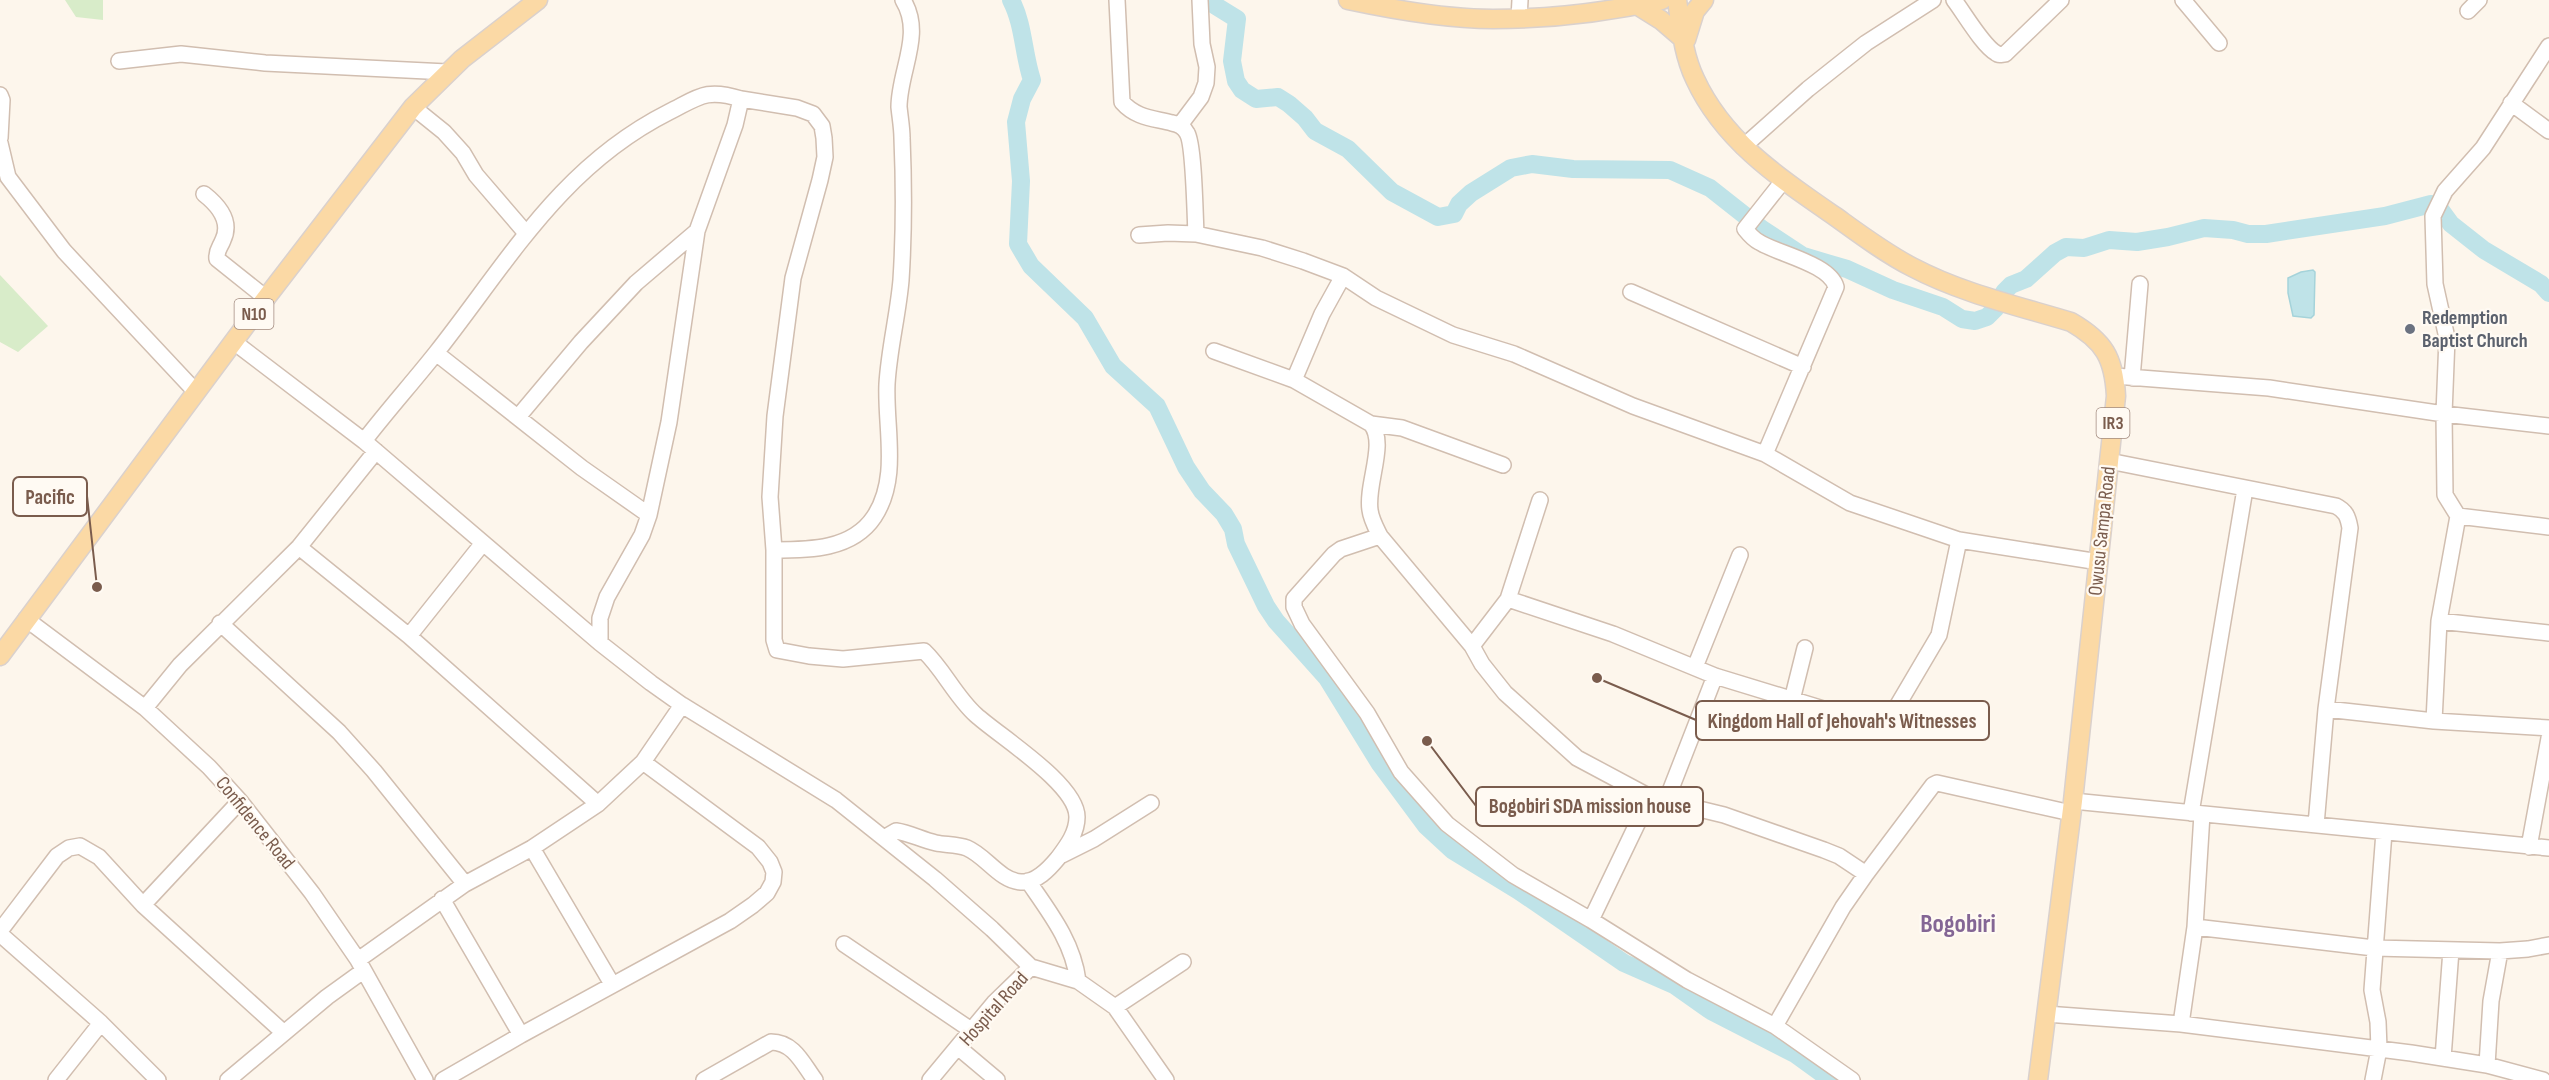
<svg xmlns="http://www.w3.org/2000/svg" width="2549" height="1080" font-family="'Sofia Sans Condensed',sans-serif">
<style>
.green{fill:#d8ecc9}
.water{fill:#bfe3e8;stroke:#a5d3da;stroke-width:1.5}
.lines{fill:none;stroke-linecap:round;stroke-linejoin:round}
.river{stroke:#bfe3e8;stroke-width:18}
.minor-casing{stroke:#d1beb0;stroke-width:18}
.major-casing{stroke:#dad1cd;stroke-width:21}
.minor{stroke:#fff;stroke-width:15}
.major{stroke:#fbd9a5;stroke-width:18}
.worship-dot{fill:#6b7280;stroke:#fffaf3;stroke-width:2}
.labels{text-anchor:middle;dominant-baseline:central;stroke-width:4.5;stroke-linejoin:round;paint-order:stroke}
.shield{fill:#fffaf3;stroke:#a28b7f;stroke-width:1.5}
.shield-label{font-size:18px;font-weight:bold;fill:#7a5c4d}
.worship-label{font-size:20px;font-weight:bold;fill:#5b616d;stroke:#fffaf3;text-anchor:start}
.street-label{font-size:20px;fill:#7a5c4d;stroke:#fffaf3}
.district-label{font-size:26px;font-weight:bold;fill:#846695;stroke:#fffaf3}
.leader{fill:none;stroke:#7a5c4d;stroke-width:2}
.callout-dot{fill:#7a5c4d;stroke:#fffaf3;stroke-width:2}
.callout{fill:#fffaf3;stroke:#7a5c4d;stroke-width:2}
.callout-label{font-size:21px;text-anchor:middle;font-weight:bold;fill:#7a5c4d}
</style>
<rect width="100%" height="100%" fill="#fdf6ec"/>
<path class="green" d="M 65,0 L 103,0 L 103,20 L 76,17 Z
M 0,275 L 48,326 L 18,352 L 0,342 Z"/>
<path class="water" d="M 2313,270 L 2315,272 L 2314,315 L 2311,318 L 2293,316 L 2288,293 L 2288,278 L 2301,272 Z"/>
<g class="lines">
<path class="river" d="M 1011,0 C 1024,25 1023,53 1032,80 L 1022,99 L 1016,122 L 1021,181 L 1018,244 L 1031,266 L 1085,318 L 1113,366 L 1157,406 L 1186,467 L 1202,491 L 1224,514 L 1233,529 L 1236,544 L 1266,606 L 1276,621 L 1327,678 L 1380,764 L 1426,826 L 1452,850 L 1519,891 L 1624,963 L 1674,985 L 1711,1011 L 1795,1054 L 1831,1080
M 1208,1 L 1237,19 L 1232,61 L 1236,81 L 1242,90 L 1256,99 L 1278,97 L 1289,104 L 1305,118 L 1315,131 L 1348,149 L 1392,192 L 1438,217 L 1454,214 L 1459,204 L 1471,193 L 1511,168 L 1532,164 L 1573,169 L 1670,170 L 1710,188 L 1762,229 L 1803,256 L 1847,269 L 1893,290 L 1943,307 L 1962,319 L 1975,321 L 1987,317 L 1996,308
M 2440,209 L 2451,224 L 2484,250 L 2541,284 L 2549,293
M 2004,292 L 2011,285 L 2026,279 L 2055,253 L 2066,247 L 2084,248 L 2109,240 L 2137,242 L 2168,237 L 2204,228 L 2233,230 L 2248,234 L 2266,234 L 2385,216 L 2431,204"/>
<g class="minor-casing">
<path id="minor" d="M 1117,0 L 1122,102 C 1136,118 1153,118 1172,123 C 1178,124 1184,127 1187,133 C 1194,144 1195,216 1196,234
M 1954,0 C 1964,13 1983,46 1996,53 C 1999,56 2001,54 2005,54 L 2061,0
M 2183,0 L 2219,43
M 2468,11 L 2479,0
M 1519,18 L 1520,0
M 119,61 L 181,54 L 265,63 L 447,72
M 0,95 L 2,100 L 0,138
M 741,99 L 797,108 L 813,114 L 822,126 L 824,138 L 825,157 L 820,180 L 793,278 L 775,416 L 770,497 L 774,550 C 809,550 852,550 874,517 C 900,478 885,428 887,384 C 889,349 898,315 901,280 C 904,233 904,185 902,138 C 902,128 900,117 899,107 C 899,71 924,34 903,0
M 2511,103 L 2549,131
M 413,107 L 444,132 L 463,153 L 476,175 L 525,232
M 1180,125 L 1201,97 L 1206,83 L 1207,67 L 1202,44 L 1200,0
M 0,143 L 8,177 L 64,251 L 196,392
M 1743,147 L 1808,89 L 1866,43 L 1933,0
M 204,194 C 218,205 232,221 223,240 C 220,248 216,250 217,259 L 266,298
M 1139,235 L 1168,233 L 1196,234 L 1262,248 L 1303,261 L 1343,276 L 1376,298 L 1453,335 L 1514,354 L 1633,406 L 1765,454 L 1850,503 L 1959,540 L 2099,562
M 1631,292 L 1803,367
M 234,342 L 364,441 L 600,643 L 651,683 L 682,705 L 836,800 L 935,879 L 992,929 L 1031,967
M 1214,351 L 1294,380 L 1371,424 C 1387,443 1366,484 1370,510 C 1371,519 1376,528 1380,536
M 436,353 L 582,468 L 649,515 L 642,535 L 607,597 L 600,618 L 600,643
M 2115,376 L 2269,388 L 2444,414 L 2549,426
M 2132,378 L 2140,284
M 1294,380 L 1322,314 L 1343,276
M 518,417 L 581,342 L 636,283 L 697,231
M 1371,424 L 1402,428 L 1503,465
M 364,441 C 387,411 413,382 436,353 C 508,262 560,167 669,112 C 699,97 706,88 741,99 L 735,125 L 697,231 L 669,422 L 649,515
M 1765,454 L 1836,287 C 1830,264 1778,254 1759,242 C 1753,239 1749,234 1745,229 L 1783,181
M 2109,461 L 2336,506 C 2346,511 2348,517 2350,528 L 2326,709 L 2316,825
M 2458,516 L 2549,527
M 299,547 L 409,636 L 598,804
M 774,550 L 774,640 L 777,650 L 809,656 L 843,659 L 924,651 C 944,670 955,696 976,715 C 999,736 1077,784 1077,817 C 1077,833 1067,846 1058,858 C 1049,869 1036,883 1021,882 C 1000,881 986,856 967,848 C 957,844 946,845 936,843 C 922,840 910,833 896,831 L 884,838
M 1508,599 L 1540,500
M 26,619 L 145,708 L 209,767 L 240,801 L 312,893 L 358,960 L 425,1080
M 2439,621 L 2549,633
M 220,623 L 339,732 L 374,771 L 465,884
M 409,636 L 483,543
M 1472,646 L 1380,536 L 1341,549 L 1334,554 L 1294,599 L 1294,607 L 1302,624 L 1367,713 L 1401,772 L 1447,824 L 1513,875 L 1591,920 L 1687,980 L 1775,1026 L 1852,1080
M 1695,667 L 1740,555
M 1792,700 L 1805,648
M 145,708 L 180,665 L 299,547 L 376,451
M 2326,709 L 2434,721 L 2549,728
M 2434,721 L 2439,621 L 2458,516 L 2445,495 L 2444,414 L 2447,338 L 2435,284 L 2433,216 L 2445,191 L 2483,148 L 2549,46
M 1667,799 L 1715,676
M 2073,801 L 2549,848
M 2191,813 L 2245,489
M 2202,814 L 2195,927 L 2374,948 L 2500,951 L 2528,949 L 2549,945
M 2529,847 L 2549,738
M 532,848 L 612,984
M 1062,855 L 1094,839 L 1151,803
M 1866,874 L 1933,785 L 1937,783 L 2071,813
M 1028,881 C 1050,913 1073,942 1078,981
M 442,899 L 521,1035 L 730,921 L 753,905 L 767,893 L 773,882 L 774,872 L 770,862 L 758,847 L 643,762
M 143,905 L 240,801
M 1591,920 L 1650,797
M 0,931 L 57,856 L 69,848 L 80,846 L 99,857 L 143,905 L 284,1033
M 0,934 L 101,1023 L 158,1080
M 844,944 L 971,1030
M 358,960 L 465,884 L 532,848 L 598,804 L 643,762 L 682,705
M 1031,967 L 1078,981 L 1115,1007 L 1166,1080
M 1115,1007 L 1183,962
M 2046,1014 L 2181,1024 L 2411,1053 L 2487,1065 L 2543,1080
M 2181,1024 L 2195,927
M 1775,1026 L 1843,907 L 1866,874 L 1839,856 L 1824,850 L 1724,815 L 1650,797 L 1577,758 L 1505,693 L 1482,664 L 1472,646 L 1508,599 L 1613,634 L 1715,676 L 1879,726 L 1886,725 L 1939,635 L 1959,540
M 959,1048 L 997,1080
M 2443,1058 L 2451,950
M 2487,1065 L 2491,1001 L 2500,951
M 56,1080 L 101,1023
M 228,1080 L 327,997 L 363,971
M 443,1080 L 521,1035
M 704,1080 L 771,1042 C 794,1042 803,1064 815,1080
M 930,1080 L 994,1003 L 1031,967
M 2373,1080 L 2379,1049 L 2378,1022 L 2372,990 L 2384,832"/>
</g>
<g class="major-casing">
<path id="major" d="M 1348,0 C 1395,10 1445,19 1493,19 C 1549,19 1608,12 1662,0
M 1677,0 C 1681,27 1683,54 1695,79 C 1724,142 1781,179 1836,217 C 1861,235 1885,253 1912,267 C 1961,293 2018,306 2071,322 C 2104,341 2114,358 2116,396 L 2073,801 L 2038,1080
M 1637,5 L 1661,20 L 1682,38
M 1686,40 L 1695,11 L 1704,0
M 0,656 L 266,298 L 413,107 L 462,59 L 538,0"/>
</g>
<use href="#minor" class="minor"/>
<use href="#major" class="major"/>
</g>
<circle class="worship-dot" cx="2410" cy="329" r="6"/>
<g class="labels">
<g class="shield">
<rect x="234.5" y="299" width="39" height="30" rx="4.5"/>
<rect x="2096.5" y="408" width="33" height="30" rx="4.5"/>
</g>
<g class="shield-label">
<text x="254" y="314">N10</text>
<text x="2113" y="423">IR3</text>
</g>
<g class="worship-label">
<text x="2422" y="318">Redemption<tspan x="2422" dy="23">Baptist Church</tspan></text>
</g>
<g class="street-label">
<text transform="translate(2102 531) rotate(-84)">Owusu Sampa Road</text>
<text transform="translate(255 823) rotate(51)">Confidence Road</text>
<text transform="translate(994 1009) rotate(-48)">Hospital Road</text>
</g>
<g class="district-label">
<text x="1958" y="924">Bogobiri</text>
</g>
</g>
<path class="leader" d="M97 587L87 496M1597 678L1696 720M1427 741L1476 806"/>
<g class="callout-dot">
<circle cx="97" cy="587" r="6"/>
<circle cx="1597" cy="678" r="6"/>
<circle cx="1427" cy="741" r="6"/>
</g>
<g class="callout">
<rect x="13" y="477" width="74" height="39" rx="6"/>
<rect x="1696" y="701" width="293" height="39" rx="6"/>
<rect x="1476" y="787" width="227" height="39" rx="6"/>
</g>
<g class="callout-label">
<text x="50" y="504">Pacific</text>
<text x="1842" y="728">Kingdom Hall of Jehovah's Witnesses</text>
<text x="1590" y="813">Bogobiri SDA mission house</text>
</g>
</svg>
